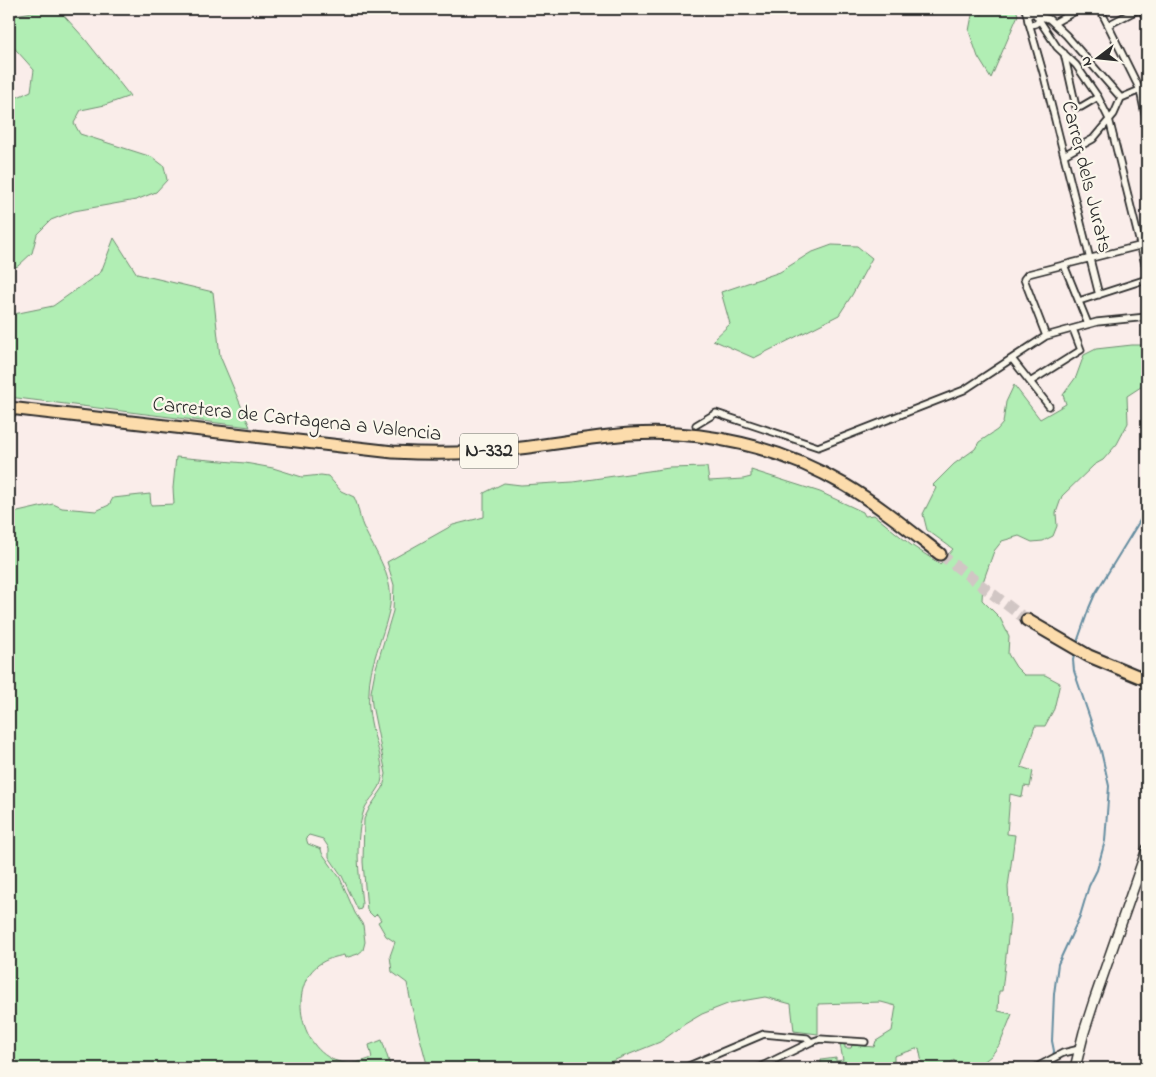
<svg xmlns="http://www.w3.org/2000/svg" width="1156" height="1077" font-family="'Indie Flower',sans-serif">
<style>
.green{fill:#b1eeb4;stroke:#6e8c70}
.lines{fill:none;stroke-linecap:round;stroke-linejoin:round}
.stream{stroke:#658da0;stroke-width:2}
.highway-tunnel{stroke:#d1c6c4;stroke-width:11;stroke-dasharray:11 5.5;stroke-linecap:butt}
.street-casing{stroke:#2b2b2b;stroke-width:9}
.secondary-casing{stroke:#2b2b2b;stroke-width:12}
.highway-casing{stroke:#2b2b2b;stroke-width:15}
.street{stroke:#fbf7ec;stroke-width:5.5}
.secondary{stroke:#fbf7ec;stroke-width:9}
.highway{stroke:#fcdcac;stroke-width:11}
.labels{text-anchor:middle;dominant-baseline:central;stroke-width:4.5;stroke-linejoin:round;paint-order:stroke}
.shield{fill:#fbf7ec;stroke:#696865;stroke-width:1}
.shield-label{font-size:20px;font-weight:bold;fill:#2b2b2b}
.street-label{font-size:21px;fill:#2b2b2b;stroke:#fbf7ec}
</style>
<rect width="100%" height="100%" fill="#faedea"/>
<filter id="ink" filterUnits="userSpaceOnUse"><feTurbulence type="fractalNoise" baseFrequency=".02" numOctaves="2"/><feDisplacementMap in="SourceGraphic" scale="10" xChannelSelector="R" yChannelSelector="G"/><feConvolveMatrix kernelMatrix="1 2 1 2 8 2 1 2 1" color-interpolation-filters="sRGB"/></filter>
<g filter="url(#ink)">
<path class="green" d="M 50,9 L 58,9 L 85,39 L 130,96 L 105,105 L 81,110 L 74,123 L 80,134 L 152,157 L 164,166 L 167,180 L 156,192 L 136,200 L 74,211 L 51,220 L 37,234 L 32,253 L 18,266 L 9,269 L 9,101 L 31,91 L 34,70 L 9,42 L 9,16 Z
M 986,9 L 1016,9 L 1018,15 L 991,78 L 978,57 L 969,31 L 973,10 L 982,15 Z
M 114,238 L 137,274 L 213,292 L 220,356 L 250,427 L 9,397 L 9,315 L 53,306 L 101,272 Z
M 832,245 L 857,246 L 872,258 L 852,295 L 839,315 L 754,358 L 713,340 L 730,324 L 721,292 L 780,272 L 810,253 Z
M 1132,345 L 1147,345 L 1147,383 L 1127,396 L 1128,423 L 1117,444 L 1103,460 L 1094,465 L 1062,496 L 1056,513 L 1057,526 L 1053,536 L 1043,541 L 1032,542 L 1019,536 L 1002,541 L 994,551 L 983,582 L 982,600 L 1000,618 L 1009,636 L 1008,654 L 1016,667 L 1024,675 L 1045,675 L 1060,683 L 1054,709 L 1045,726 L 1035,726 L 1021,767 L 1033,771 L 1030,787 L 1024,786 L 1022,797 L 1010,794 L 1007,834 L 1015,835 L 1008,887 L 1010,920 L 1002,991 L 999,991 L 998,1011 L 1012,1014 L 1000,1044 L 991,1056 L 976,1068 L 958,1068 L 954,1060 L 944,1068 L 923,1068 L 919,1048 L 894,1056 L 894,1068 L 815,1068 L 821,1064 L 821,1060 L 836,1058 L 836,1061 L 843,1060 L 840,1044 L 845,1045 L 845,1048 L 851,1048 L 852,1045 L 874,1047 L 876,1041 L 892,1031 L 896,1006 L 881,1002 L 818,1004 L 818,1034 L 794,1031 L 791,1004 L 765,997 L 730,1003 L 702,1014 L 685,1024 L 660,1042 L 595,1068 L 428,1068 L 412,1008 L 407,983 L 392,972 L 390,956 L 395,942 L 386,936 L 378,922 L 381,920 L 377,914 L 374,917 L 367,910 L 363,862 L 364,819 L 370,807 L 383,788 L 386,774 L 372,705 L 371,692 L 375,671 L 393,611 L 394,585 L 387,562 L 453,525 L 484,517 L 484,493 L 504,483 L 521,485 L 573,482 L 669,468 L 707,467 L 709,481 L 743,479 L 751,477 L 751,470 L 820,492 L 863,512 L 865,516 L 874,515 L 911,545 L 940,564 L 953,549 L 927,530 L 923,514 L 936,488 L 933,485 L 954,464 L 975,449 L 979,442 L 997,430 L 1003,423 L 1006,402 L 1014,385 L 1040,419 L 1066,404 L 1063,395 L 1076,377 L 1084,355 L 1096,349 Z
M 176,457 L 245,463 L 273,468 L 302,477 L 321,475 L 328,476 L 341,491 L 354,497 C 359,507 359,517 363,526 C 376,554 396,579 389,611 C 383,638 369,665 369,692 C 368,702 369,713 371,722 C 374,740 384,759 382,778 C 381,791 368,799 364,810 C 354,841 359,873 362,904 L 361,909 L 358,910 L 342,876 L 329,857 L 329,848 L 323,839 L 309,835 L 306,838 L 308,844 L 321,849 L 322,853 L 340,878 L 355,913 L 363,925 L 365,942 L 363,950 L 358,954 L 345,958 L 344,955 C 335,957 326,959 318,965 C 285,991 303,1059 346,1063 C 355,1064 363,1061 372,1058 L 369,1045 L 382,1040 L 391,1068 L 9,1068 L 9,514 L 53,504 L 62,508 L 96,511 L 109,505 L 113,498 L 150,494 L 151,505 L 174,504 L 173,488 Z"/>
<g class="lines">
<path class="stream" d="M 1076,645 L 1089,608 L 1095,594 L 1147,509
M 1053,1057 L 1054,1051 L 1052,1041 L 1054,994 L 1058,964 L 1080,916 L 1089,886 L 1097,870 L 1105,841 L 1109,786 L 1101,751 L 1074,671 L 1073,660 L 1075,652
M 1048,1068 L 1051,1061"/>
<path class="highway-tunnel" d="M 940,554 L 1027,620"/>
<g class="street-casing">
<path id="street" d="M 1025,9 L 1044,76 L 1099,295
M 1032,9 L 1057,47 L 1076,65 L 1098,97 L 1109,119 L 1147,272
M 1100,9 L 1140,90 L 1147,124
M 1141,9 L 1147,20
M1027.5 19a5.5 5.5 0 1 1 11 0a5.5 5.5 0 1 1-11 0Z
M 1038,16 L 1049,19 L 1066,35 L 1121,98
M 1054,23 L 1079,9
M 1108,25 L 1139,9
M 1064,53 L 1076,107 L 1081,107 L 1098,97
M 1064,155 L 1093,139 L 1114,114 L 1121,98 L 1140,90
M 1064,265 L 1088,324
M 1079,301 L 1147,279
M 1046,336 L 1024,279 L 1028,274 L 1147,244
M 1012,359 L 1049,406
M 1030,382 L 1081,350 L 1073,329
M 696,425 L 716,413 L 818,447 L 964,390 L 1046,336 L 1097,322 L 1147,317
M 811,1042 L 820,1039 L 865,1042
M 684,1068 L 764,1034 L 807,1038 L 811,1042 L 758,1068
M 1035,1068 L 1063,1053 L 1080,1049"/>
</g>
<g class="secondary-casing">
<path id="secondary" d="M 1075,1068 L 1084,1032 L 1094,1001 L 1147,849"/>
</g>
<g class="highway-casing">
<path id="highway" d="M 9,408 L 393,452 C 430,454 466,454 503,450 C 545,446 587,437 630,434 C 704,429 781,447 845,485 C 879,505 909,530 940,554
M 1027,620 L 1089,656 L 1147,680"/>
</g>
<use href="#street" class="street"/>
<use href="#secondary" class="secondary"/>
<use href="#highway" class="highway"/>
</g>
</g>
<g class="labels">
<rect class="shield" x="460" y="433.5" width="58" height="35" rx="4"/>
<g class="shield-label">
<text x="489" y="451">N-332</text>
</g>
<g class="street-label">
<text transform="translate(1086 177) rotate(76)">Carrer dels Jurats</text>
<text transform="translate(297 420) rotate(6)">Carretera de Cartagena a Valencia</text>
</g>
</g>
<rect width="1156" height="1077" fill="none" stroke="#fbf7ec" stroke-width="30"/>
<rect x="15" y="15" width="1126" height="1047" fill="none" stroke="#2b2b2b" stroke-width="2" filter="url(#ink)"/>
<g transform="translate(1098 58) rotate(254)" stroke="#fbf7ec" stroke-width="4" paint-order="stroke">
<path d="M0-4L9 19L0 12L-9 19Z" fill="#2b2b2b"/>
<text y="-8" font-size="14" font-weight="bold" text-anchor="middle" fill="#2b2b2b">N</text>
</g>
</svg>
